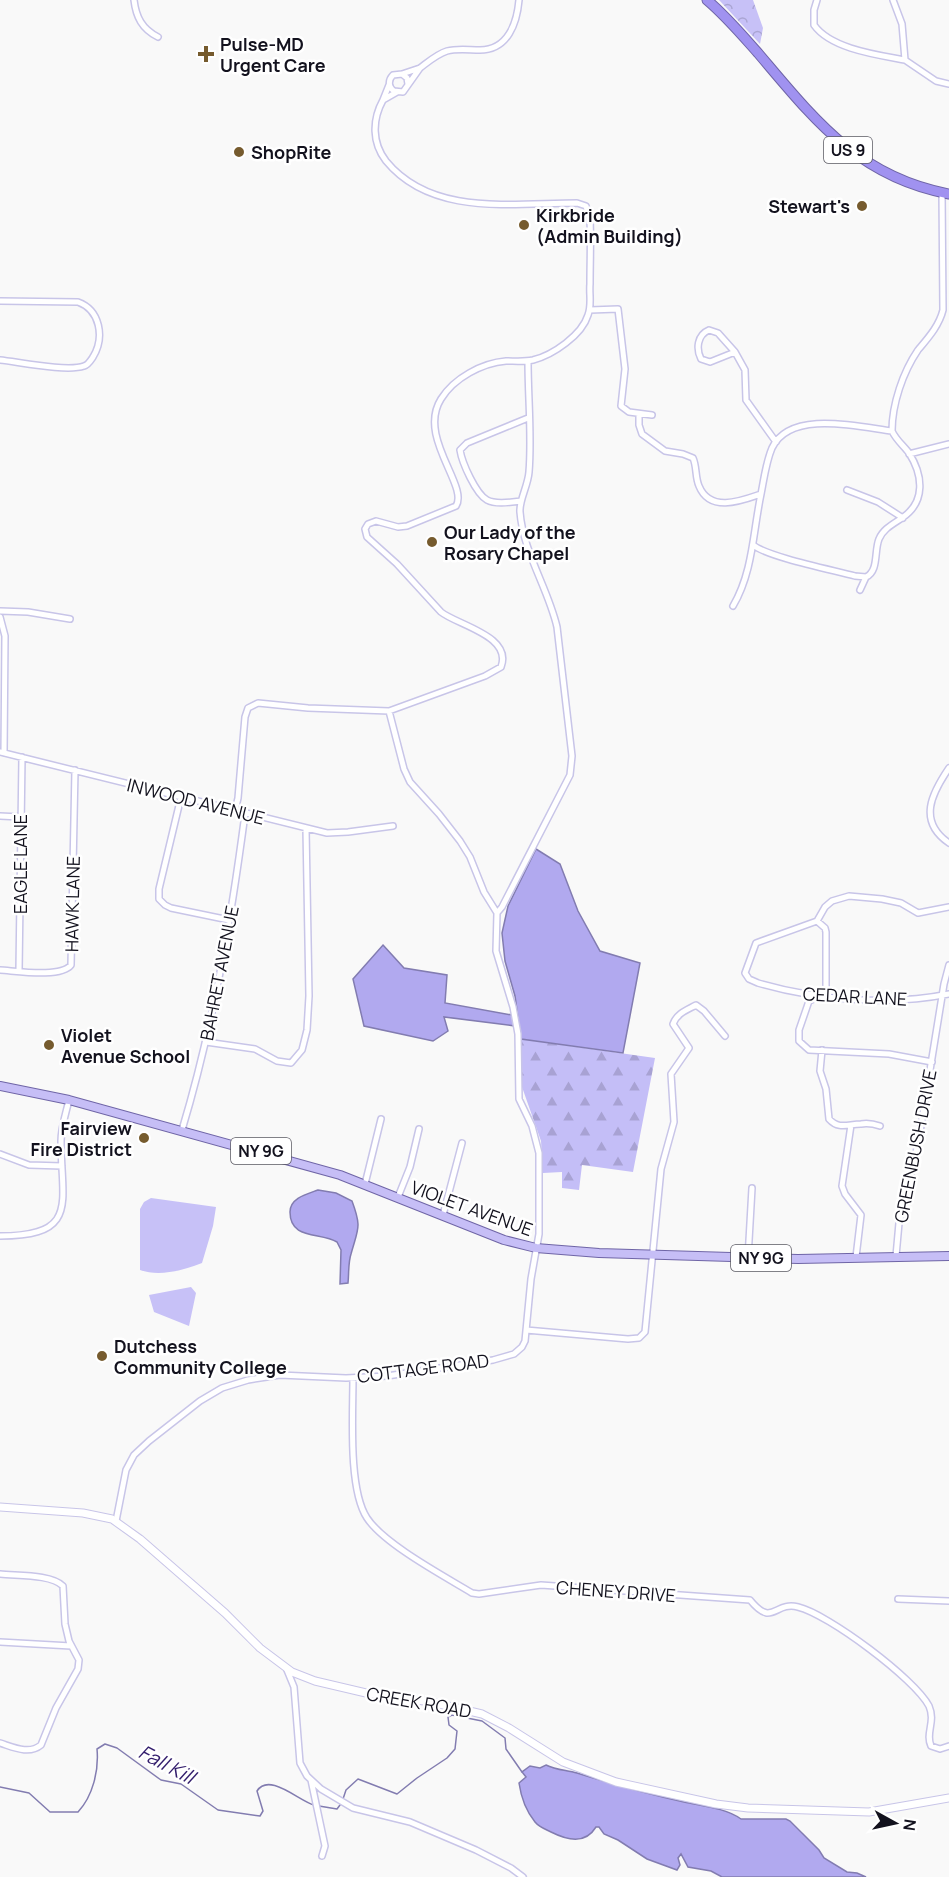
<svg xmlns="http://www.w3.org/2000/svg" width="949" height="1877" font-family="Manrope,sans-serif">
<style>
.grass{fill:#c7c1f7}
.forest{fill:url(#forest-firs)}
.park{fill:url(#park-crowns)}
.water{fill:#b1a9ef;stroke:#827cb0;stroke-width:1.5}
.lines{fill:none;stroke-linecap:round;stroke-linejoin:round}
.stream{stroke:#827cb0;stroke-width:1.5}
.street-casing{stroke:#c8c5e8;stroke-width:8}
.secondary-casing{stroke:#c8c5e8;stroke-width:9}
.primary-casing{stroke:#6f65a6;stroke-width:10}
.highway-casing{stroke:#6f65a6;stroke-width:11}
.street{stroke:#fff;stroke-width:5}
.secondary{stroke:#fff;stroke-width:7}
.primary{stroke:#c6bef6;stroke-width:8}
.highway{stroke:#a092f0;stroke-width:9}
.poi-dot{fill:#765b2e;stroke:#fff;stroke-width:2}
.labels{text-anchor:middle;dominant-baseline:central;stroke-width:5;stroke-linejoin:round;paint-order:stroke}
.shield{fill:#fff;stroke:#5a5962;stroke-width:1.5}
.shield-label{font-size:16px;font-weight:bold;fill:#13121e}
.poi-label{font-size:18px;font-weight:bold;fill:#13121e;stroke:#fff;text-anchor:start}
.street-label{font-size:18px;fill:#13121e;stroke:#fff}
.water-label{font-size:20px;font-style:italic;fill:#321d6c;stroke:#fff}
</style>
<defs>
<pattern id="forest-firs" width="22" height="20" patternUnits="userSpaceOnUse" patternTransform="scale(1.5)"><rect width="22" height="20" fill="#c4bef7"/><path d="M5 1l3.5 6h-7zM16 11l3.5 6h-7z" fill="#a8a2d3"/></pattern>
<pattern id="park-crowns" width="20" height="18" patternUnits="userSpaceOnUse" patternTransform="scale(1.5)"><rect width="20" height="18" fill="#c7c1f7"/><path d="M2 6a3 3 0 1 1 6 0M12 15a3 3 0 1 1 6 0" fill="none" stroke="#aaa5d3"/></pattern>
</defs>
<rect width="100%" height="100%" fill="#f9f9f9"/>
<path class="grass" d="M 151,1198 L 216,1207 L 213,1226 L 202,1263 C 184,1270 160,1277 140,1270 L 140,1209 L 144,1202 Z
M 191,1287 L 196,1293 L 189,1326 L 154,1312 L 149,1295 Z"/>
<path class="forest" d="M 521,1039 L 655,1058 L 633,1172 L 582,1165 L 579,1190 L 562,1188 L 562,1172 L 543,1173 L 541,1141 L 522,1087 Z"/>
<path class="park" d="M 719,0 L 753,0 L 763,28 L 760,44 Z"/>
<path class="water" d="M 536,849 L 560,864 L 578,911 L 600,951 L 640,963 L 623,1053 L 521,1039 L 515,996 L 505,961 L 502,933 L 508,906 Z
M 383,945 L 404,968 L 447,975 L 445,1003 L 512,1015 L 515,1026 L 444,1017 L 448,1031 L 433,1041 L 364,1026 L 353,979 Z
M 318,1190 L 336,1193 L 352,1201 C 362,1228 358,1228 351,1254 C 348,1263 349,1274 348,1283 L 340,1284 L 341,1250 L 337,1242 C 320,1232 290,1240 290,1212 C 290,1198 307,1194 318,1190 Z
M 546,1765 C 556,1770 566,1770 577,1773 C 612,1784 648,1794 684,1802 C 702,1806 726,1808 741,1819 L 786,1819 L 790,1821 L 819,1850 L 824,1858 L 847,1872 L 857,1873 L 866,1877 L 722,1877 L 711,1871 L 688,1867 L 681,1854 L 678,1858 L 680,1865 L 677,1870 L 647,1859 L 618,1840 L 604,1834 L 599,1827 L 596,1827 C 585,1845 567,1840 551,1832 C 545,1829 539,1827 535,1822 C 526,1811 521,1797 519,1783 L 526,1777 L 522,1772 L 530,1766 L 540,1768 Z"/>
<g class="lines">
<path class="stream" d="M 0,1787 L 29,1793 L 50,1812 L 78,1812 C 93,1796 99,1770 97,1749 L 105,1744 L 117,1748 L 161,1780 L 181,1784 L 218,1810 L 260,1816 L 263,1811 L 257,1791 C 269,1772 299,1801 314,1805
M 343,1799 L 346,1790 L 358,1779 L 397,1794 L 417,1778 L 447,1758 L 455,1749 L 457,1731 L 449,1725 L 448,1717 L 452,1715 L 482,1721 L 505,1738 L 506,1749 L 522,1772
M 319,1806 L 337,1809 L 340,1805"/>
<g class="street-casing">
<path id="street" d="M 134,0 C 136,17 142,29 158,37
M 817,0 L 814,10 L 814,25 C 831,49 878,55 905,60 L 902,24 L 893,0
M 905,60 L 936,81 L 949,84
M 420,68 C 428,62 437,54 447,51 C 458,48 469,50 480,50 C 508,50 517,23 519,0
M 402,74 L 420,68 L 403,92 L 394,91 C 388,87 388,80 393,75 L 402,74 L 407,78 L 408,84
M 389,85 L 383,100 L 397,92
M 0,301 L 78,302 C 100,310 105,337 93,357 C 91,360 88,365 84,366 C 67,372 19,362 0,360
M 590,310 L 618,309 L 625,369 L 621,406 L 629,412 L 652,415
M 709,330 L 718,333 L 735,352 L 710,362 L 701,359 C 696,349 697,335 709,330 Z
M 735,352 L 745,370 L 746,400 L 776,442
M 639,414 L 639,425 L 642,434 L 665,451 L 683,454 L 693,458 C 697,467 695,477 699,486 C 710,513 741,501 761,494 C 764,479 766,462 772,448 C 790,409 860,427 892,431
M 892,431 C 892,404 903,372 918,350 C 928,338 939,326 943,310 L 942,192
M 909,454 L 949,444
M 847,490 L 878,502 L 903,518
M 521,501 C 512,502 496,505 487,500 C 476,494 462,463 460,450 L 467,443 L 528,418
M 753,545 C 768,557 833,570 855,576 L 866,577
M 860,590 L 866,577 C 879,571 874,551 879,539 C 883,529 893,524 902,518 C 926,502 923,475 909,453 C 904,446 896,440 892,431
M 733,606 C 753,572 753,532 761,494
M 0,611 L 28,612 L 70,619
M 0,617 L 5,636 L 4,753
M 0,752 L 327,833 L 348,832 L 393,826
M 949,768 C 932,793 917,821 949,843
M 181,797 L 159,889 L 159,899 L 165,905 L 171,908 L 229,920
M 235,811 L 238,798 L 245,717 L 248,708 L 258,703 L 308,708 L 389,711 L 485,676 L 501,667 C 513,636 457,625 441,612 L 397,564 L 367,537 L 365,529 L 368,524 L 376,521 L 398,527 L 407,526 L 456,506 C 469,486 417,437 441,399 C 454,378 482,363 506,361 C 515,361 524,362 533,360 C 553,355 582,335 588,315 C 592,305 589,294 590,284 C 590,262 591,241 590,220 L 586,206 L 577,203 C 513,203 432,217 386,161 C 372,143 372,120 383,100
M 0,816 L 20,817
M 949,907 L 918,913 L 901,903 L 882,899 L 849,896 L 832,901 L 825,907 L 817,921 L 756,943 L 745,973 L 749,979 L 758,983 C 816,1000 890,1006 949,994
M 497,913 L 502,907 L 570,775 L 572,756 L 557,627 C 548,588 523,552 520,512 C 519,500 528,486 529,472 C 532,436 528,398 528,361
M 817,921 L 825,928 L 826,932 L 826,991 L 825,994 L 809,1001 L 799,1030 L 799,1041 L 809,1050 L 889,1054 L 932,1062
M 0,970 C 17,971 61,978 71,965 L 75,770
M 19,971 L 22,757
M 206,1042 L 255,1049 L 277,1061 L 291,1063 L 302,1050 L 307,1030 L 309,996 L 306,829
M 822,1050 L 820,1071 L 826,1089 L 829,1119 C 839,1130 848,1124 861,1124 C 867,1123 874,1124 880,1126
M 851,1125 L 842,1186 L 845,1194 L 861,1215 L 856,1257
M 182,1130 C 213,1027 231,920 245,814
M 0,1154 L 29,1165 L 62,1166
M 365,1184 L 381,1119
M 398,1197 L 410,1167 L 419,1129
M 443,1215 L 462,1143
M 0,1236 C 80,1236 61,1202 61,1141 C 61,1127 66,1113 69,1100
M 896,1256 L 899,1223 L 918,1144 L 944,984 L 949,965
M 748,1258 L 752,1188
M 526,1330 L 628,1339 L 639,1338 L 645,1332 L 661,1169 L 674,1122 L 671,1074 L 689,1048 L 673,1024 C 677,1013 687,1010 696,1005 L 704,1011 L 725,1036
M 353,1378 C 353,1414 348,1489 367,1518 C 384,1544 444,1576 472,1593 L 479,1594 L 541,1585 L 750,1600 C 773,1628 774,1601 798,1607 C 828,1614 915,1679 929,1706 C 936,1722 925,1733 931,1746 L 940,1749 L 949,1746
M 116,1521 L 126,1470 L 134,1455 L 149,1441 L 200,1401 L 222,1388 L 248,1380 L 280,1375 L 346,1378 L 387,1376 L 493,1360 L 514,1354 L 522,1347 L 525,1341 L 531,1279 L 539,1234 L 539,1153 L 532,1126 L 519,1099 L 518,1034 L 513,1007 L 496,951 L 497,913 L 484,892 L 470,857 L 460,841 L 439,814 L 410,782 L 404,769 L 389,711
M 0,1574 C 17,1576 51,1574 63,1586 L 65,1624 L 69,1641 L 79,1660 L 78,1669 L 56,1708 L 41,1745 C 29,1755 13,1747 0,1743
M 898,1599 L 949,1601
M 0,1642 L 71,1646
M 287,1670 L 294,1687 L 300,1763 L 307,1776 L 321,1789 L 353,1808 L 410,1822 L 476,1850 L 511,1868 L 523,1877
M 311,1780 L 325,1846 L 322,1856"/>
</g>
<g class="secondary-casing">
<path id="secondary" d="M 0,1507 L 83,1513 L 112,1519 L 140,1539 L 225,1613 L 260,1648 L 292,1672 L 315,1681 L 366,1693 L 431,1702 L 482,1714 L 509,1728 L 563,1762 L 616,1782 L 716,1804 L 748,1808 L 869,1812 L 949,1798"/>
</g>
<g class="primary-casing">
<path id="primary" d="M 0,1086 L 69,1100 L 340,1175 L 504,1240 L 536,1248 L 599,1253 L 798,1259 L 949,1256"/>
</g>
<g class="highway-casing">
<path id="highway" d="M 707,0 C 726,16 742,35 758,53 C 814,119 858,177 949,194"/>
</g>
<use href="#street" class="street"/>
<use href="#secondary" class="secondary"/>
<use href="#primary" class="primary"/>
<use href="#highway" class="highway"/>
</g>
<g class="poi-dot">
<path d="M203 45h6v6h6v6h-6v6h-6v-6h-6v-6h6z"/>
<circle cx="239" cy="152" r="6"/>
<circle cx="862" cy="206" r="6"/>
<circle cx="524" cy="225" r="6"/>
<circle cx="432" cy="542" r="6"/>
<circle cx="49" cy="1045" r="6"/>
<circle cx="144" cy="1138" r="6"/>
<circle cx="102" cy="1356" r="6"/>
</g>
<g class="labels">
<g class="shield">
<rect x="824" y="137" width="48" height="26" rx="4.5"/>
<rect x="231" y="1138" width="60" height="26" rx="4.5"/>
<rect x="731" y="1245" width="60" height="26" rx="4.5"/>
</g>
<g class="shield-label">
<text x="848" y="150">US 9</text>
<text x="261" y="1151">NY 9G</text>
<text x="761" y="1258">NY 9G</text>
</g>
<g class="poi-label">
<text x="220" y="44">Pulse-MD<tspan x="220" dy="21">Urgent Care</tspan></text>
<text x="251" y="152">ShopRite</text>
<text x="850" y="206" text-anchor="end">Stewart's</text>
<text x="536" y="215">Kirkbride<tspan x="536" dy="21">(Admin Building)</tspan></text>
<text x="444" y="532">Our Lady of the<tspan x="444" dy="21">Rosary Chapel</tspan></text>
<text x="61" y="1035">Violet<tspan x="61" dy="21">Avenue School</tspan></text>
<text x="132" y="1128" text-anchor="end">Fairview<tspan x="132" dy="21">Fire District</tspan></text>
<text x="114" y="1346">Dutchess<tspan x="114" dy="21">Community College</tspan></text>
</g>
<g class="street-label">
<text transform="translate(196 801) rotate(14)">INWOOD AVENUE</text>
<text transform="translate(20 864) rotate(-90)">EAGLE LANE</text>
<text transform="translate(72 904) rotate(-89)">HAWK LANE</text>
<text transform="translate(219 973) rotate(-79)">BAHRET AVENUE</text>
<text transform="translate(855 996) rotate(3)">CEDAR LANE</text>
<text transform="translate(915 1146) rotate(-79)">GREENBUSH DRIVE</text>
<text transform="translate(472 1208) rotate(20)">VIOLET AVENUE</text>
<text transform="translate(423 1368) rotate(-7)">COTTAGE ROAD</text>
<text transform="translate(616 1591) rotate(4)">CHENEY DRIVE</text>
<text transform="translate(419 1702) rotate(10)">CREEK ROAD</text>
</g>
<g class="water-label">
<text transform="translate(167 1764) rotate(28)">Fall Kill</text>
</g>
</g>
<g transform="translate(895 1823) rotate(98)" stroke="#ffffff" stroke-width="4.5" paint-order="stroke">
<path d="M0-4.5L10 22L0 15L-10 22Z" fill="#13121e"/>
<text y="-9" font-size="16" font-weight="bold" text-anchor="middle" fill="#13121e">N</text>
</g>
</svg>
